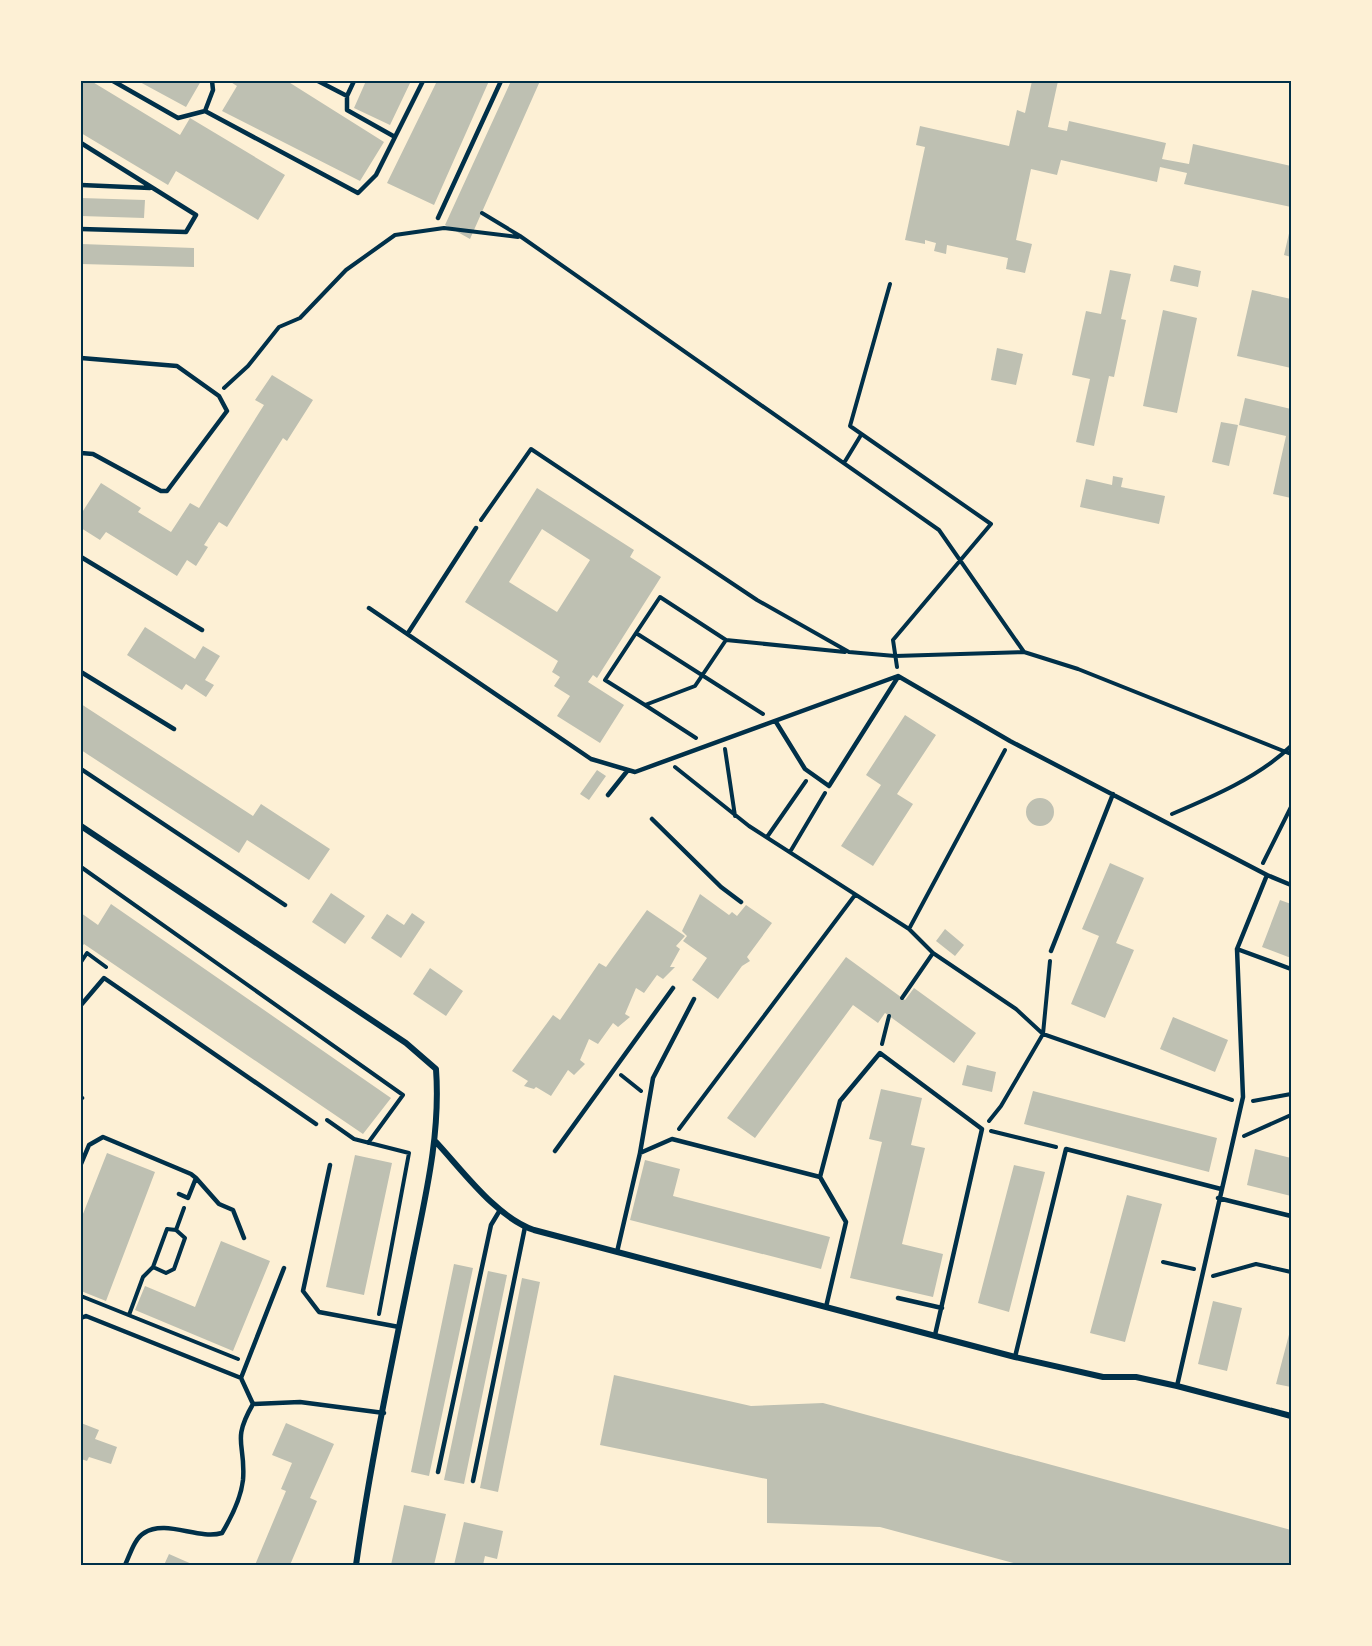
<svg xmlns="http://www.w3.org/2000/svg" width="1372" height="1646" font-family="Inter,sans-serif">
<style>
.building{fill:#bec0b2;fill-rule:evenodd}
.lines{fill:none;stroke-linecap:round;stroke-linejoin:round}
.path{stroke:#003049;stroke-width:4}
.service{stroke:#003049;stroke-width:4.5}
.minor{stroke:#003049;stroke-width:6}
.neatline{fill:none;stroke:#003049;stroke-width:2}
</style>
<rect width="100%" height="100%" fill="#fdf0d5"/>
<path class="building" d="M 81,81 L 91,81 L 180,135 L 190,118 L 285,175 L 258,220 L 176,171 L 168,185 L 81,133 Z
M 138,81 L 201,81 L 186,107 Z
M 229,81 L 287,81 L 384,142 L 360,181 L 222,111 L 237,86 Z
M 366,81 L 411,81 L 390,125 L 354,108 Z
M 437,81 L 489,81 L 434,205 L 387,183 Z
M 511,81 L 540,81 L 470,239 L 445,225 Z
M 1032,81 L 1058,81 L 1048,127 L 1067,131 L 1069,121 L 1166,143 L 1162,159 L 1189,164 L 1193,144 L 1291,166 L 1291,207 L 1184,184 L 1187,173 L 1160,167 L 1157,182 L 1061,160 L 1057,175 L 1031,169 L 1016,240 L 1032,244 L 1025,273 L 1006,269 L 1008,258 L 947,245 L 946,254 L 934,251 L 936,243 L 925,240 L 925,244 L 905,240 L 925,147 L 916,145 L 920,126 L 1009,146 L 1017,110 L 1025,113 Z
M 81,198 L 145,200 L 144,218 L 81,216 Z
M 1290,229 L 1291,229 L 1291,257 L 1284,255 Z
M 81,244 L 194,248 L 194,267 L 81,264 Z
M 1174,265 L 1201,271 L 1198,287 L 1170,281 Z
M 1110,270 L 1131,274 L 1121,319 L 1126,320 L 1114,377 L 1109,376 L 1094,446 L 1076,442 L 1090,379 L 1072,375 L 1086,311 L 1101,314 Z
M 1252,290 L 1291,299 L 1291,368 L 1237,356 Z
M 1163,310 L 1197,318 L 1177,413 L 1143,406 Z
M 997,348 L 1023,354 L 1016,385 L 991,380 Z
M 272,375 L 313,400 L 287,441 L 283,438 L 227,527 L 219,522 L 204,545 L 208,547 L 196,566 L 187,560 L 177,576 L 106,532 L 100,540 L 81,528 L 81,514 L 101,483 L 141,508 L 138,512 L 171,532 L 190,503 L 199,508 L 264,405 L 255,400 Z
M 1245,398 L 1291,409 L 1291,498 L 1273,494 L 1286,436 L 1239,425 Z
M 1221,422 L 1238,425 L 1229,466 L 1212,462 Z
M 1113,476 L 1123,478 L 1121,487 L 1165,496 L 1159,524 L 1080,507 L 1086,479 L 1112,485 Z
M 537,488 L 634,550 L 630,557 L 661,577 L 597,678 L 593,675 L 588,682 L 624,705 L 600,743 L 557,716 L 570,696 L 554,686 L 560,677 L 552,672 L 558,661 L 465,602 ZM 542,529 L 590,560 L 557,612 L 509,582 Z
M 145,627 L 195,659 L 203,646 L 220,656 L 205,680 L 214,685 L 206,697 L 186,684 L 182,690 L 127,655 Z
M 81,704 L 253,816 L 261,804 L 330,849 L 309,880 L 247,840 L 239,853 L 81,750 Z
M 905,715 L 936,735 L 897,794 L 913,804 L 873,866 L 841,846 L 881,785 L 866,775 Z
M 597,770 L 606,776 L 589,800 L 580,794 Z
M1026 812a14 14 0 1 1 28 0a14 14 0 1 1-28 0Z
M 1110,863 L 1144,878 L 1116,943 L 1134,950 L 1105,1018 L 1071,1004 L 1099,936 L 1082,929 Z
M 331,893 L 365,916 L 345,944 L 312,922 Z
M 700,894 L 729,915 L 732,912 L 737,916 L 746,905 L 772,923 L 747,957 L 750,961 L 742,966 L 718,999 L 692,980 L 707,958 L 683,941 L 687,936 L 682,931 Z
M 1280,900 L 1291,904 L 1291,958 L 1262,947 Z
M 111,904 L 391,1098 L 363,1134 L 84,944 L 81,948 L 81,913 L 98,925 Z
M 647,910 L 685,936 L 676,946 L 680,949 L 670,967 L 675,967 L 663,979 L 657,975 L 644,993 L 636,988 L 625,1014 L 630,1017 L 618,1027 L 613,1023 L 598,1044 L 589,1039 L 580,1060 L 585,1064 L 574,1075 L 568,1070 L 551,1096 L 536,1087 L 534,1089 L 524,1086 L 528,1081 L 512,1071 L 553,1015 L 560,1020 L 599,963 L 606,967 Z
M 412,913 L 425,922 L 401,958 L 371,938 L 387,914 L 404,925 Z
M 945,929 L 964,945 L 955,956 L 936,941 Z
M 846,957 L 905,1000 L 914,988 L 976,1033 L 954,1063 L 885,1013 L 878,1023 L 853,1005 L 755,1138 L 727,1118 Z
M 430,968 L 463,991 L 446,1016 L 413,994 Z
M 1173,1017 L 1228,1040 L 1215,1072 L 1160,1049 Z
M 967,1065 L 996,1072 L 992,1092 L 962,1085 Z
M 881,1089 L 922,1098 L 911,1145 L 925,1148 L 902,1244 L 943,1254 L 933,1297 L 850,1278 L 882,1142 L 869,1139 Z
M 1033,1091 L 1217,1138 L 1209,1172 L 1024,1124 Z
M 1255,1149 L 1291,1158 L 1291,1196 L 1247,1185 Z
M 107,1153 L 155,1172 L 106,1301 L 81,1291 L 81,1219 Z
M 355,1155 L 392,1163 L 364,1295 L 326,1287 Z
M 645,1160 L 680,1169 L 673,1196 L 830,1237 L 821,1269 L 630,1220 Z
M 1014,1165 L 1045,1172 L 1009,1312 L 978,1303 Z
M 1127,1195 L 1162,1204 L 1125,1342 L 1090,1333 Z
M 221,1241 L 270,1261 L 233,1351 L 135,1310 L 145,1286 L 195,1307 Z
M 454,1264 L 473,1268 L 429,1476 L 411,1472 Z
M 488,1271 L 507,1275 L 464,1484 L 444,1480 Z
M 522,1278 L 540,1282 L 498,1492 L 480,1488 Z
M 1213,1301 L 1242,1308 L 1227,1371 L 1198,1364 Z
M 1291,1327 L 1291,1387 L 1276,1384 Z
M 614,1375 L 751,1406 L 823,1403 L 1291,1530 L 1291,1565 L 1021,1565 L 880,1527 L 767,1523 L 767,1479 L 600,1445 Z
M 81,1423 L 99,1430 L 95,1439 L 117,1447 L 111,1464 L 89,1457 L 87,1461 L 81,1459 Z
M 286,1423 L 334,1444 L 310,1498 L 317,1501 L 290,1565 L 255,1565 L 286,1491 L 281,1489 L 292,1463 L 272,1455 Z
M 404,1505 L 446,1514 L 434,1565 L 391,1565 Z
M 464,1522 L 503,1531 L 497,1559 L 485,1556 L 483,1565 L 454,1565 Z
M 169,1554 L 194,1565 L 164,1565 Z"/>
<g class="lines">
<path class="path" d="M 482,213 L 520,236 L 939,530 L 1024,652
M 890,284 L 850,426 L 991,524 L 893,640 L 897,667
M 224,388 L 248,366 L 279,327 L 300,318 L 346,270 L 395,235 L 444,228 L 518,237
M 844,463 L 861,435
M 481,520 L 531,449 L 757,600 L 849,652 L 895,656 L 1024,652 L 1078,669 L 1291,754
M 636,633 L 605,680 L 645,705
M 726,640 L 660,597 L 636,633 L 763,714
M 696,738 L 645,705 L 695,686 L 726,640 L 845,652
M 725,749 L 735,816
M 675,767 L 749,826 L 909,929 L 933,953 L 1016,1009 L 1043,1034 L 1232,1100
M 1172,814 C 1212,797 1259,777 1291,746
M 767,837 L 806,781
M 790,852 L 825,793
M 1263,863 L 1291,807
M 81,867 L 403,1095 L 368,1143
M 909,929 L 1005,750
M 81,962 L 87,953 L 106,967
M 902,998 L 933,953
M 882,1044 L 889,1016
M 621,1075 L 641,1091
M 1253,1101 L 1291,1094
M 327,1120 L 354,1139 L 409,1153 L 379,1314
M 989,1121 L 1001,1106 L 1043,1034 L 1050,961
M 679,1129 L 855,895
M 991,1131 L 1056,1147
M 1244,1136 L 1291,1115
M 1163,1262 L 1194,1269
M 153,1267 L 166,1273 L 174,1269 L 185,1238 L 176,1230
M 1213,1276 L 1256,1264 L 1291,1272
M 81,1296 L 238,1359
M 129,1315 L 143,1277 L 153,1267 L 167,1229 L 176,1230 L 184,1208"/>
<path class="service" d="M 113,81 L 178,118 L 205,111 L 213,90 L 212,81
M 318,81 L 347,96 L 354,81
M 347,96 L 347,110 L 395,137
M 205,111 L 358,193 L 376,175 L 423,81
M 81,143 L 196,215 L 186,232 L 81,229
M 81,185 L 150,188
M 438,218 L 501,81
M 81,358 L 177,366 L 219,396 L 227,411 L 167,491 L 161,491 L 93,454 L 81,453
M 81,557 L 202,630
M 369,608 L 591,759 L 635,772 L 898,676 L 1010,741 L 1267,875 L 1237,949 L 1243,1097 L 1177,1386
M 408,633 L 476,528
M 81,672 L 174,729
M 776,722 L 805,769 L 829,786 L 898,677
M 81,769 L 285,905
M 608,795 L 628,770
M 652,819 L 721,887 L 741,902
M 1267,875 L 1291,885
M 1237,949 L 1291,969
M 1051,951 L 1113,794
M 81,1005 L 104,978 L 316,1124
M 81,1097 L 82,1098
M 555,1151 L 673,988
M 640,1153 L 653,1078 L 694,999
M 81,1164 L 89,1145 L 103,1137 L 191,1174 L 196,1178 L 188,1198 L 179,1194
M 330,1165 L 303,1291 L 319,1312 L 399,1327
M 196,1178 L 219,1204 L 233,1210 L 244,1238
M 1218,1198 L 1291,1216
M 617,1252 L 640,1153 L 672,1139 L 820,1177
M 898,1298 L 942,1308
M 826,1307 L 846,1222 L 820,1177 L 840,1101 L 880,1053 L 982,1129 L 935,1335
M 81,1318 L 86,1316 L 241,1378 L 253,1404
M 1015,1357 L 1066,1149 L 1221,1189
M 241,1378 L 284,1268
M 253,1404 L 300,1402 L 384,1413
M 438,1472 L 491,1225 L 500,1210
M 473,1481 L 525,1227
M 125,1565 C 130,1555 134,1539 144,1533 C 166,1519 198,1540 222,1533 C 231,1518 241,1497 243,1480 C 246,1443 231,1442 253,1404"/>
<path class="minor" d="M 81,826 L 406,1043 L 436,1069 C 441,1137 424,1202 411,1268 C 391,1367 370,1465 356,1565
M 436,1142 C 463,1171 496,1217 534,1230 L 1015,1357 L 1103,1377 L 1136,1377 L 1177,1386 L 1291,1416"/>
</g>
<rect width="1372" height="1646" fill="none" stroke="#fdf0d5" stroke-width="165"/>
<rect x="82" y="82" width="1208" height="1482" class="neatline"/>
</svg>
